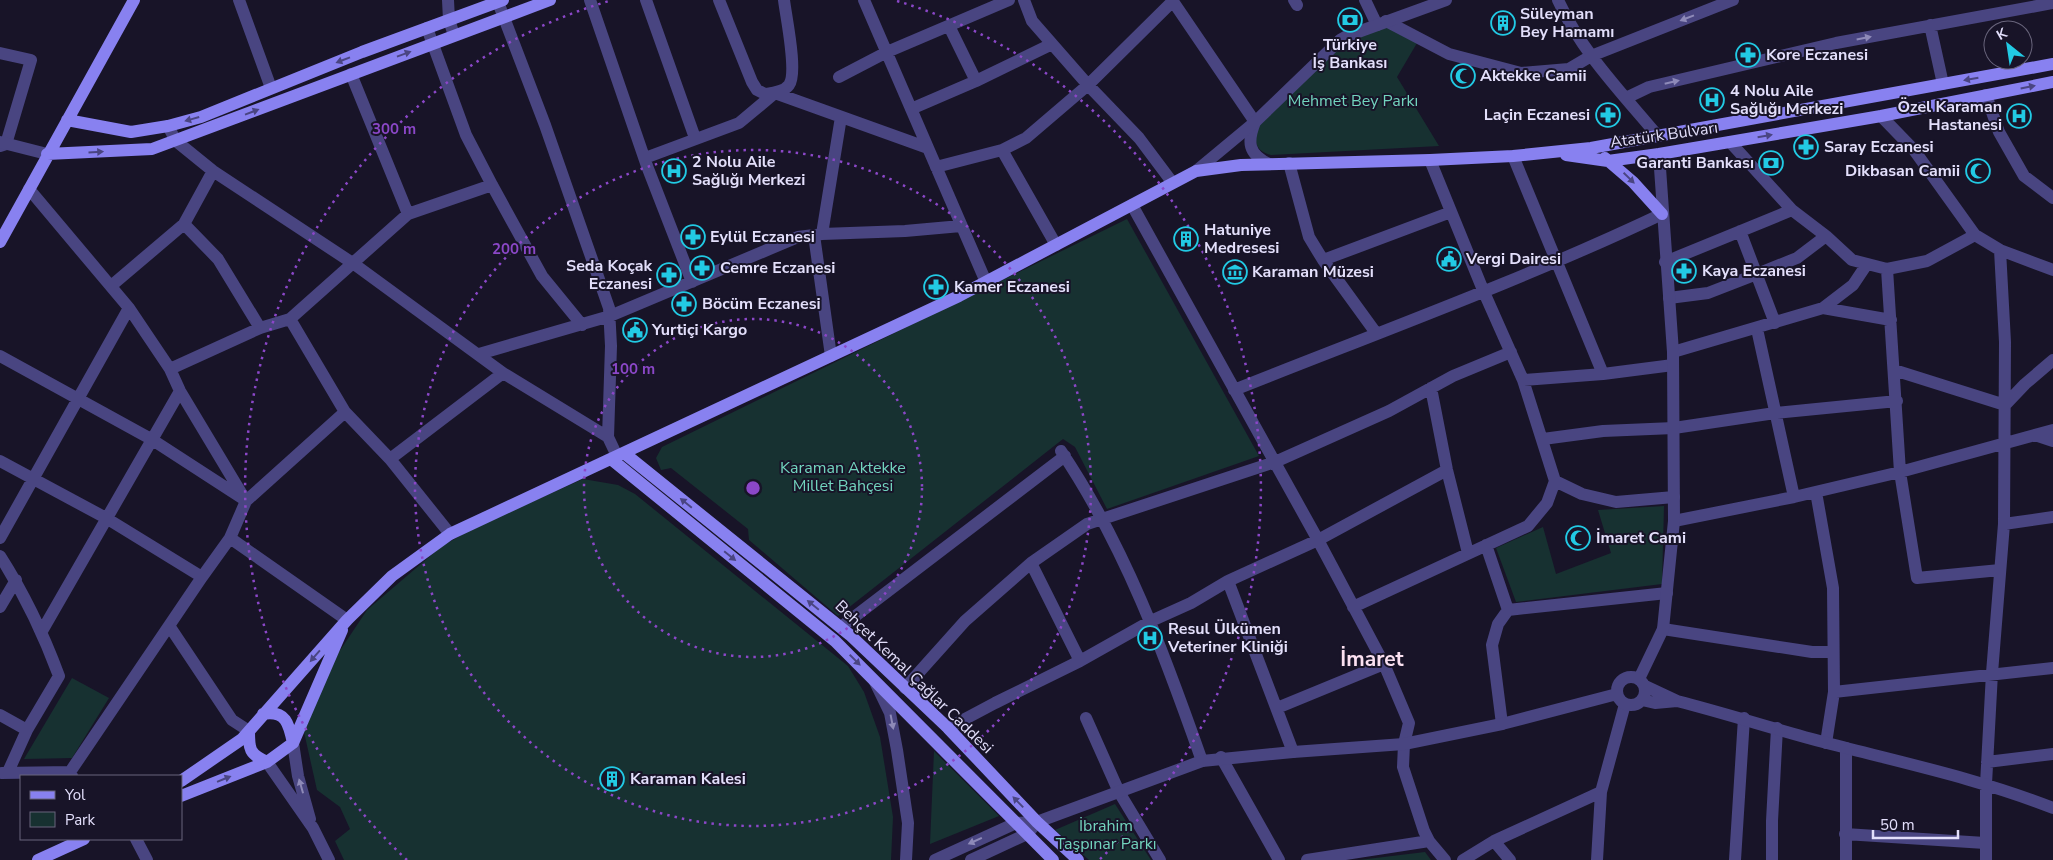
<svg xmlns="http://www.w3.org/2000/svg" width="2053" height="860" font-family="'Nunito Sans',sans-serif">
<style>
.green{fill:#173131}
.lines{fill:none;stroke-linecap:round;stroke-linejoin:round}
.minor{stroke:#494581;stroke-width:12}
.tertiary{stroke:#494581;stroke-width:12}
.secondary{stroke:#8881f0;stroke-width:12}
.oneway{fill:#8e8ab8}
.oneway2{fill:#4a4582}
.ring{fill:none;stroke:#8b47c8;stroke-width:2.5;stroke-dasharray:2.5 5}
.labels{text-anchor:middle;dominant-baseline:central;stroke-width:4;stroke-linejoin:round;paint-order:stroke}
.poi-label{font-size:16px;font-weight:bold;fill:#e3dffb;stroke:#181428;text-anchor:start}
.park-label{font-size:16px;fill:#72d4be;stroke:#181428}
.street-label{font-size:16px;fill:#e3dffb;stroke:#181428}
.district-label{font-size:21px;font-weight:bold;fill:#fbe1f1;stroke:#181428}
.centre{fill:#8b47c8;stroke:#181428;stroke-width:2.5}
.ring-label{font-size:15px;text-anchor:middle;font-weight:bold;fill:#8b47c8;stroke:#181428;stroke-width:4;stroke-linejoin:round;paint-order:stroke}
</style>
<rect width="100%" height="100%" fill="#181428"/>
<path class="green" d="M 1386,25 L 1417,43 L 1397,77 L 1439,146 L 1271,155 C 1256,151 1255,143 1255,128 L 1349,38 Z
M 1127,219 L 1259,456 L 1107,509 L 1075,447 L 1063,439 L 838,616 L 749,540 L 748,529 L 671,468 L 661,470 L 656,458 L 662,447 Z
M 583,479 L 618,485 L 635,494 L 848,666 L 864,692 L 880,737 L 893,817 L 891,860 L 344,860 L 335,841 L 350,829 L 340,807 L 317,790 L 304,732 L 333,661 L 367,610 L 442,546 L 478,526 Z
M 1664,506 L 1662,584 L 1516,602 L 1496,548 L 1543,527 L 1556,574 L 1611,553 L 1598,510 Z
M 72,678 L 109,698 L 72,758 L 24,759 Z
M 934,751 L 999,816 L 930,844 Z
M 1115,804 L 1151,860 L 1089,860 L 1055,830 Z
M 1425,852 L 1431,860 L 1359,860 Z"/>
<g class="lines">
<path class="minor" d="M 239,0 L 271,88
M 448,0 L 449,20 L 454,35
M 590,0 L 647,166 L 692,282
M 646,0 L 695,138
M 719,0 L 752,82 L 757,90 L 765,94 C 773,93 784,92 789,85 C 798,73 786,17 784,0
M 864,0 L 986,282
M 1024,0 L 1032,21 L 1088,85 L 1139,138 L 1172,182
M 1172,0 L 1255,122 C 1247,142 1248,154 1269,164
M 1294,0 L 1297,5
M 1365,0 L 1377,25
M 1558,0 C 1581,51 1621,92 1657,135
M 498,2 L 545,125 L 609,308 L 611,346 L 608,437 L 617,456
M 1386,21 L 1449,54 L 1521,73 L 1569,69 L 1591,56 L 1733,0
M 1930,25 L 1943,84
M 949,26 L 976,81
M 427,28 L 466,135 L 492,185 L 542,276 L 582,325
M 0,53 L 31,60 L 6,144 L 0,146
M 351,74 L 408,214 L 492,185
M 839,77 L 887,52 L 1009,0
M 1986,95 L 1999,132 L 2024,176 L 2053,198
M 1626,98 L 1649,87 L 1836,43 L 2053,3
M 911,109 L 976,81 L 1052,44
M 1881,116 L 1914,150 L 1975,235 L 2000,250 L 2053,270
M 168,126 L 176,141 L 213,171 L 354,264 L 503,373 L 608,437
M 1730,142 L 1792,210 L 1826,236 L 1852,260 L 1887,269 L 1927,261 L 1975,235
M 1002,150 L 1056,245
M 1513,156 L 1603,374
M 645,158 L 739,123 L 775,93 L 928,148
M 1289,163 L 1309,237 L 1323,260 L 1376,333
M 936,167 L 1002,150 L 1026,138 L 1088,85 L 1173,1
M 29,189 L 129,308 L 170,369 L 180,391 L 246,501
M 1132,205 L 1318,540 L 1384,664 L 1409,723 L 1404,744 L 1403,767 L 1424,831 L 1429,841 L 1445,860
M 184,224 L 218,259 L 260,328
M 1740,231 L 1775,323
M 822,234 L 841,117
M 814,235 L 831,356
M 1323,260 L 1451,212
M 1665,262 L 1792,210
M 1887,269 L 1900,472 L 1917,578 L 2000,570
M 111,286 L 184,224 L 213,171
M 1669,298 L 1708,293 L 1757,274 L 1797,258 L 1826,236
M 1823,308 L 1853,285 L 1867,264
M 290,319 L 345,412 L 390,459 L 450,534
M 1757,329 L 1794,497
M 1673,352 L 1823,308 L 1891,320
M 479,354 L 610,316 L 798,237 L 822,234 L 905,231 L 961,226
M 0,356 L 151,439 L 242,498
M 170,369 L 260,328 L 290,319 L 408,214
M 1894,370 L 2005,405 L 2025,384 L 2053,360
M 1523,380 L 1603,374 L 1673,365
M 1431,388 L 1447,470 L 1468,553
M 1234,390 C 1377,333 1523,280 1662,214
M 2035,435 L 2053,441
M 1543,439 L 1603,431 L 1674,428 L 1775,413 L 1897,401
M 1061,451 C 1125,546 1164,653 1202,761
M 390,459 L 503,373
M 0,461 L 106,518 L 202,577
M 1555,481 L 1582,494 L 1616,502 L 1674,497
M 1816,492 L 1833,588 L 1834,692 L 1826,743
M 1674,521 L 1794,497 L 1900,472 L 2053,430
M 2004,524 L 2053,517
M 0,538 L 129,308
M 230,538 L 347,620
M 1486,545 L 1508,610 L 1498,624 L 1492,645 L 1502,724
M 0,556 C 25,595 43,633 59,676 L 27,730 L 8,772
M 1031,563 L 1080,661
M 1228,581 L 1293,752
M 0,607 L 16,580
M 1353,607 L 1528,526 L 1547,503 L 1555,481 L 1523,380 L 1483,290 L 1430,160
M 1508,610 L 1667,593
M 170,627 L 232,720 L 249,731
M 841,627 L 1065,456
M 1663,629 L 1812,652 L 1833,652
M 42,631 L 180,391
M 905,688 L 965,621 L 1031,563 L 1087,524 L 1275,462 L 1389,411 L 1453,376 L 1511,352
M 1834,692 L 2053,668
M 1277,708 L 1384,664
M 0,715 L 27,730
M 1086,718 L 1119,792 L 1160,860
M 948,728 L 995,703 L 1080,661 L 1151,621 L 1191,603 L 1228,581 L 1318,540 L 1447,470
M 1221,757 L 1279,860
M 1987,762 L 2053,754
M 2,773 L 70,772
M 72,776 L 70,772 L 202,577 L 230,538 L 246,501 L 345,412
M 1986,784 L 1992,673 L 2004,524 L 2005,342 L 2000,250
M 1845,834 L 1985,843
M 136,839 L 147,860
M 1494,841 L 1510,860
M 1307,860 L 1429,841
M 1463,860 L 1494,841 L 1601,792
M 1597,860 L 1601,792 L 1625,704
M 1735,860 L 1744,718
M 1772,860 L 1772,821 L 1777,728
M 1846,860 L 1846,748"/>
<path class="tertiary" d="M 0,142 L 47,154
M 1196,171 L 1255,122 L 1340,40 L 1347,36 L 1446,0
M1617 691a14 14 0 1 1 28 0a14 14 0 1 1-28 0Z
M 1639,679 L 1663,629 L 1674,521 L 1673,352 L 1659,154
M 875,682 L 890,713 L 897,750 L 908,823 L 906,860
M 1642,700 L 1655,703 L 1677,701 L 1645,686
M 1677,701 C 1728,714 1777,730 1827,743 C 1903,763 1980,779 2053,808
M 293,743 L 298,776 L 310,819
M 267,762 L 313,828 L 329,860
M 935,860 L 1016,823 L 1037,822 L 1202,761 L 1293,752 L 1404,744 L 1502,724 L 1617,694
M 971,860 L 1027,834 L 1034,826
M 1986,860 L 1986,784"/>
<path class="secondary" d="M 67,120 L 131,132 L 168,126 L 201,117 L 362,52 L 503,0
M 47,154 L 152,149 L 550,0
M 1566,155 L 1608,161 L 1659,154 L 1881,116 L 2053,82
M 1605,158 L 1633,182 L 1662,214
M 0,242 L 134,0
M 624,453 L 850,635 L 948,728 L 1037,822 L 1078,860
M 611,459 L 835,641 L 1053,860
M 263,714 C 286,710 289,724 293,743
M 249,731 C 249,749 249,754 267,762
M 181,781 L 242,739 L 347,620 L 392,576 L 450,534 L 959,296 L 1196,171 L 1241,165 L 1430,160 L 1513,156 L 1591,148 L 2053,64
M 181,796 L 267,762 L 293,743 L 342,630
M 38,860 L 84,839"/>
</g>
<defs><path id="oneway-solid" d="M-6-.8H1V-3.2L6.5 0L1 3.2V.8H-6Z" transform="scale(1.25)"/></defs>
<g class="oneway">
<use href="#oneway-solid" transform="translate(1687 18) rotate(159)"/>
<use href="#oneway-solid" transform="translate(1864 38) rotate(-11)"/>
<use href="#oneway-solid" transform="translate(1672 82) rotate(-13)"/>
<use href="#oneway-solid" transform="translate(892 722) rotate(79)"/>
<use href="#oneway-solid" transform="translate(301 786) rotate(-106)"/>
<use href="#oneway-solid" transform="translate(975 841) rotate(156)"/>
</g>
<g class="oneway2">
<use href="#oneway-solid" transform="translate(404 54) rotate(-20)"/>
<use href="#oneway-solid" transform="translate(343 60) rotate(159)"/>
<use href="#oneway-solid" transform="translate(1971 79) rotate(170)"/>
<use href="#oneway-solid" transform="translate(2028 87) rotate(-11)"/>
<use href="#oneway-solid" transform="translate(252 112) rotate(-21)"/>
<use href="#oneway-solid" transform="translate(192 119) rotate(164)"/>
<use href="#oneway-solid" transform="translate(1765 136) rotate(-10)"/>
<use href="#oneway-solid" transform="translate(96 152) rotate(-3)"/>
<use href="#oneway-solid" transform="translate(1629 178) rotate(44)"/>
<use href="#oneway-solid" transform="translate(686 503) rotate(-141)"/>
<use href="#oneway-solid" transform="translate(730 556) rotate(39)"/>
<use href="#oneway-solid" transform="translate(813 605) rotate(-141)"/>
<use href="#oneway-solid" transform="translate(315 656) rotate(131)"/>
<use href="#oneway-solid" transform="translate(855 660) rotate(45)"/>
<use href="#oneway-solid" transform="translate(224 779) rotate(-22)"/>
<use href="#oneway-solid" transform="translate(1018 802) rotate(-134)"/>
</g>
<g class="ring">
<circle cx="753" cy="488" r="169"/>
<circle cx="753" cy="488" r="338"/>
<path d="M407 860A508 508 0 0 1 609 1M897 1A508 508 0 0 1 1099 860"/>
</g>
<defs>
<g id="bank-ring" transform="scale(1.25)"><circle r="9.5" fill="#181428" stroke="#22cae4" stroke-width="1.5"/><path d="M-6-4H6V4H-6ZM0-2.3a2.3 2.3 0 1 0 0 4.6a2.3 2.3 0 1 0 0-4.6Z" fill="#22cae4"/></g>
<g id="building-ring" transform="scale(1.25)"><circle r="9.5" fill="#181428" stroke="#22cae4" stroke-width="1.5"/><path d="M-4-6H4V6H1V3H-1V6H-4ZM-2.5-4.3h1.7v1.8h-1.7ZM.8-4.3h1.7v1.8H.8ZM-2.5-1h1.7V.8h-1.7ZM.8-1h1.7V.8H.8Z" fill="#22cae4"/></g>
<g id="pharmacy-ring" transform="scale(1.25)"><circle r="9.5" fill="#181428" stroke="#22cae4" stroke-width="1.5"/><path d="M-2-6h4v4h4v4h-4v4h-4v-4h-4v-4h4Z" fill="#22cae4"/></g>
<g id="mosque-ring" transform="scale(1.25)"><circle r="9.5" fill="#181428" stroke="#22cae4" stroke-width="1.5"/><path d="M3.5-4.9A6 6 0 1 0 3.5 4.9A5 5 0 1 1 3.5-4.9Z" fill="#22cae4"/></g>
<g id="hospital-ring" transform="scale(1.25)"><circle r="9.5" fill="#181428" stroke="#22cae4" stroke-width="1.5"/><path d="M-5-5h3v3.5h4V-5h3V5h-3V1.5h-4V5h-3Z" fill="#22cae4"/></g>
<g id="civic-ring" transform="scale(1.25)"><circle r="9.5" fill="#181428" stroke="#22cae4" stroke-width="1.5"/><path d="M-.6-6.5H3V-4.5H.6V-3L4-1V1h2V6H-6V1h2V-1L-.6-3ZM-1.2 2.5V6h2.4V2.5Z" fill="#22cae4"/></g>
<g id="museum-ring" transform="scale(1.25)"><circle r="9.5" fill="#181428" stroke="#22cae4" stroke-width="1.5"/><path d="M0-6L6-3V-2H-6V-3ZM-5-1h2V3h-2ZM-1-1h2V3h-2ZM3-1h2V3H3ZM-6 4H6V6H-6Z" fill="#22cae4"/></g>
</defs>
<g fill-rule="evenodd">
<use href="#bank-ring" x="1350" y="20"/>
<use href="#building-ring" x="1503" y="23"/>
<use href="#pharmacy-ring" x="1748" y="55"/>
<use href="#mosque-ring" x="1463" y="76"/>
<use href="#hospital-ring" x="1712" y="100"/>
<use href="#pharmacy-ring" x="1608" y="115"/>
<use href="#hospital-ring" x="2019" y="116"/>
<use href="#pharmacy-ring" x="1806" y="147"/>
<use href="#bank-ring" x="1771" y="163"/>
<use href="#hospital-ring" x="674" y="171"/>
<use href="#mosque-ring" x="1978" y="171"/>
<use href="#pharmacy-ring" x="693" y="237"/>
<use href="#building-ring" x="1186" y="239"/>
<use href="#civic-ring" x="1449" y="259"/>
<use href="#pharmacy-ring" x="702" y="268"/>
<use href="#pharmacy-ring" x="1684" y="271"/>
<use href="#museum-ring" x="1235" y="272"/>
<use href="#pharmacy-ring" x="669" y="275"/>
<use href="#pharmacy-ring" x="936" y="287"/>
<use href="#pharmacy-ring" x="684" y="304"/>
<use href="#civic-ring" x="635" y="330"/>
<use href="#mosque-ring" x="1578" y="538"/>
<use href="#hospital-ring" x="1150" y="638"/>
<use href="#building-ring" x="612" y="779"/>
</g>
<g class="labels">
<g class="poi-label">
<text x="1520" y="14">Süleyman<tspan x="1520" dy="18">Bey Hamamı</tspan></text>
<text x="1350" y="45" text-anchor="middle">Türkiye<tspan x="1350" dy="18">İş Bankası</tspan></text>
<text x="1766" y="55">Kore Eczanesi</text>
<text x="1480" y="76">Aktekke Camii</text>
<text x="1730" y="91">4 Nolu Aile<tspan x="1730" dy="18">Sağlığı Merkezi</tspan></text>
<text x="2002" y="107" text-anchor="end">Özel Karaman<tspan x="2002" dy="18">Hastanesi</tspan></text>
<text x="1590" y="115" text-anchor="end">Laçin Eczanesi</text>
<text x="1824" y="147">Saray Eczanesi</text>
<text x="692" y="162">2 Nolu Aile<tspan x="692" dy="18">Sağlığı Merkezi</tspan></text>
<text x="1754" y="163" text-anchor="end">Garanti Bankası</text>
<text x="1960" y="171" text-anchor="end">Dikbasan Camii</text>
<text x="1204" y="230">Hatuniye<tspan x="1204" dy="18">Medresesi</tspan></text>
<text x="710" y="237">Eylül Eczanesi</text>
<text x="1466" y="259">Vergi Dairesi</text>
<text x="652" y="266" text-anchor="end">Seda Koçak<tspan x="652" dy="18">Eczanesi</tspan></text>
<text x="720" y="268">Cemre Eczanesi</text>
<text x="1702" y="271">Kaya Eczanesi</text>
<text x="1252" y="272">Karaman Müzesi</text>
<text x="954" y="287">Kamer Eczanesi</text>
<text x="702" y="304">Böcüm Eczanesi</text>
<text x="652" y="330">Yurtiçi Kargo</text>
<text x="1596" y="538">İmaret Cami</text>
<text x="1168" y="629">Resul Ülkümen<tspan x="1168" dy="18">Veteriner Kliniği</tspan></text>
<text x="630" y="779">Karaman Kalesi</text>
</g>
<g class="park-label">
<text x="1353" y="101">Mehmet Bey Parkı</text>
<text x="843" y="468">Karaman Aktekke<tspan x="843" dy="18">Millet Bahçesi</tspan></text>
<text x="1106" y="826">İbrahim<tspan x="1106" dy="18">Taşpınar Parkı</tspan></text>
</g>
<g class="street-label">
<text transform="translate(1664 135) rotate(-8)">Atatürk Bulvarı</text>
<text transform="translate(914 677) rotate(44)">Behçet Kemal Çağlar Caddesi</text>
</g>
<g class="district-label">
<text x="1372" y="659">İmaret</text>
</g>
</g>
<circle cx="753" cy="488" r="8" class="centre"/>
<g class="ring-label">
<text x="394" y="134">300 m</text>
<text x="514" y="254">200 m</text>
<text x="633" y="374">100 m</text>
</g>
<rect x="20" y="775" width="162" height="65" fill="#181428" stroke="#69657c"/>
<rect x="30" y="791" width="25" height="8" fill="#8881f0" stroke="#69657c"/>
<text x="65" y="800" font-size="15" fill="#e3dffb">Yol</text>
<rect x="30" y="812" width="25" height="15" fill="#173131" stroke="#69657c"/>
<text x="65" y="825" font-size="15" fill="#e3dffb">Park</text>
<g transform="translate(2008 45) rotate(330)"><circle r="24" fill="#181428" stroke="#69657c"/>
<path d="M0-4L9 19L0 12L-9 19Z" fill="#22cae4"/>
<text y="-8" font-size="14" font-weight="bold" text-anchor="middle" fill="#e3dffb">K</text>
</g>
<path d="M1873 830v8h85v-8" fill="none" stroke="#e3dffb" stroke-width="2.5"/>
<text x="1880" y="830" font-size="15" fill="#e3dffb" stroke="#181428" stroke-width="4" paint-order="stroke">50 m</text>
</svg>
